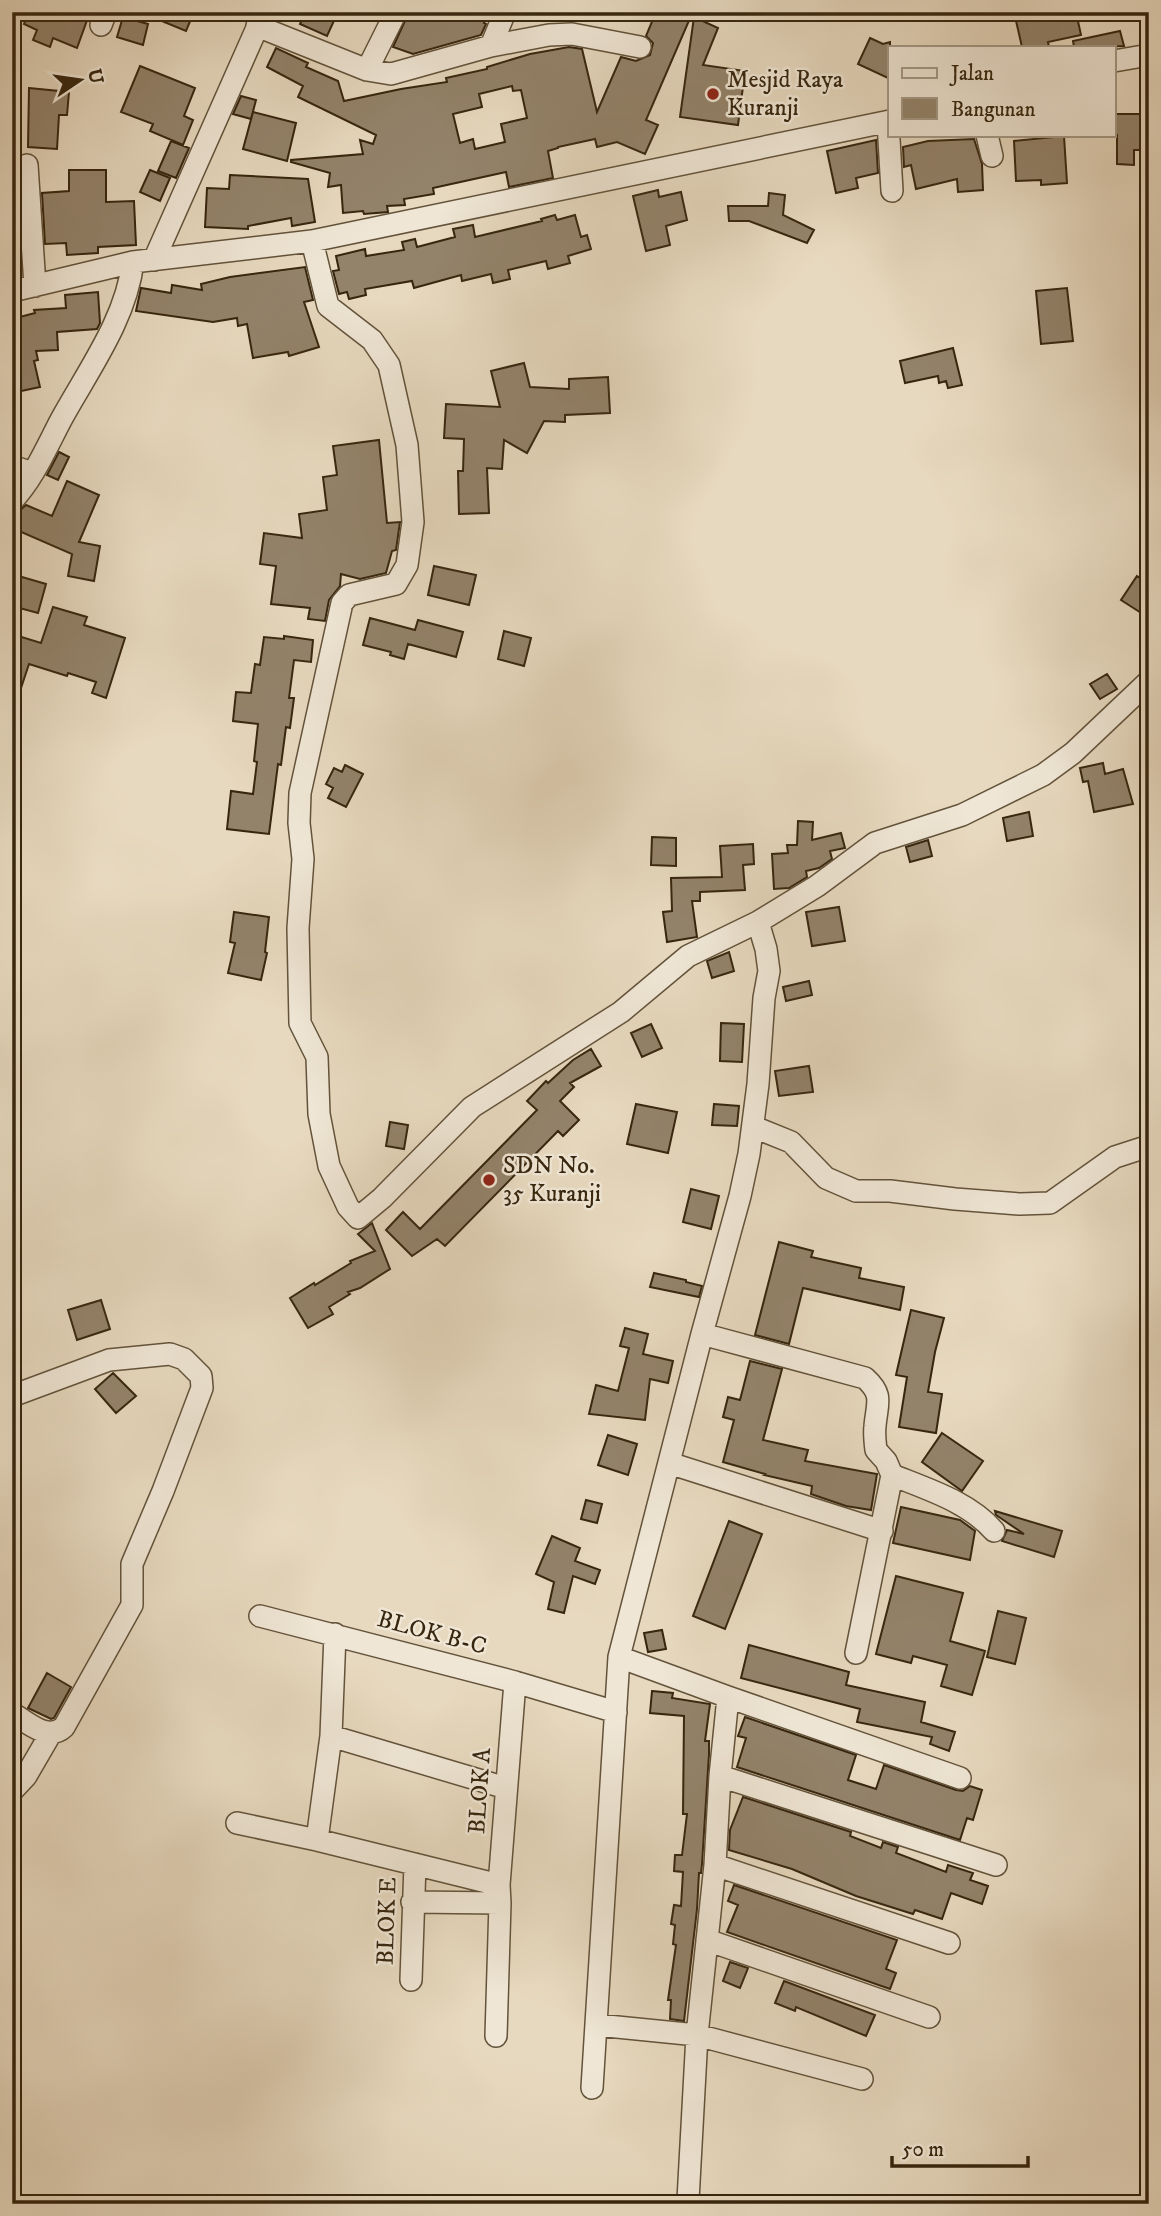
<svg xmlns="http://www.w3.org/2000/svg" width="1161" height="2216" font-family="'IM FELL DW Pica',serif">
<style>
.building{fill:#93836b;stroke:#37260f;stroke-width:2;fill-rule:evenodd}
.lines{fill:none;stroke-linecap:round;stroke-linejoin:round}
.minor-casing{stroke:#63533b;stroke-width:24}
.minor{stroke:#efe6d5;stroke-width:21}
.poi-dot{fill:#8f2418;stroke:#efe6d5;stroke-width:2.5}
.labels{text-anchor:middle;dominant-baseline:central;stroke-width:5;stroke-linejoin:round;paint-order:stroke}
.poi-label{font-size:24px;fill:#37260f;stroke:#efe6d5;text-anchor:start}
.street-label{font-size:24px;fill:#37260f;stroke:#efe6d5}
</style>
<rect width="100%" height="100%" fill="#e7d9bf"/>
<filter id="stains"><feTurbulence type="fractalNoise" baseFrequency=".00286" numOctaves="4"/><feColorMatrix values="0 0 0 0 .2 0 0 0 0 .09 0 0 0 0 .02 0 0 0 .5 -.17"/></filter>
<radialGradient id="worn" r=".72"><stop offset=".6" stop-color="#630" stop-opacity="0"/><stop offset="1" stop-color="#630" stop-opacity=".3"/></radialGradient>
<path class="building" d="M 29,12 L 90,12 L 77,48 L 53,38 L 50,47 L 33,40 L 37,30 L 24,24 Z
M 140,12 L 194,12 L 186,31 Z
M 305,12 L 338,12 L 327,36 L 300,24 Z
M 409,12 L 490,12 L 484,23 L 486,24 L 481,35 L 413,54 L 393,47 Z
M 656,12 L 683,12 L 691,16 L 646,120 L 658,125 L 645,154 L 617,142 L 597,147 L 595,139 L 558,147 L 558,148 L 548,151 L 553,178 L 509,187 L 506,172 L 433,188 L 434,194 L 404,199 L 405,205 L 387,206 L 388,212 L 364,214 L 363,211 L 343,213 L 341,185 L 328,187 L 330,173 L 291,162 L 291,160 L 363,154 L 360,140 L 373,144 L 376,135 L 298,97 L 303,86 L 267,67 L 276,48 L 308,63 L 306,67 L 338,81 L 344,101 L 401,89 L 447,82 L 446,78 L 487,69 L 487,67 L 530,54 L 569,47 L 582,49 L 597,112 L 621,57 L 636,61 L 650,55 L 653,43 L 646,36 ZM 512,86 L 513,91 L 521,90 L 527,118 L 501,124 L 505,142 L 475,149 L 473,139 L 460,143 L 453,114 L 482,107 L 479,94 Z
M 1014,12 L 1076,12 L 1081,35 L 1048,42 L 1049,47 L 1022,47 Z
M 123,17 L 148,24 L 143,45 L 117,37 Z
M 694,17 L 718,28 L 703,65 L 745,71 L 738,125 L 680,117 Z
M 1120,31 L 1124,46 L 1074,47 L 1073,41 Z
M 870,38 L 883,44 L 890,42 L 890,79 L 858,64 Z
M 140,66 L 195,88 L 184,116 L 193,120 L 183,145 L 150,131 L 153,124 L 121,112 Z
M 29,88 L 69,92 L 67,115 L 59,115 L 57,149 L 28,147 Z
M 241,96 L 256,100 L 251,119 L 233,114 Z
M 253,112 L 296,123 L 287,161 L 243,149 Z
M 1114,114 L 1149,114 L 1149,150 L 1134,150 L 1134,165 L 1117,164 L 1117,135 L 1114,135 Z
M 1064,136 L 1067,183 L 1041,185 L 1041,180 L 1016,181 L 1014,141 Z
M 974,139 L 982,164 L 983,190 L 958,192 L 957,179 L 916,189 L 911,165 L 904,167 L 903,147 L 928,141 Z
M 876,140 L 878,173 L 856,178 L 858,188 L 836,193 L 827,151 Z
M 171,141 L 189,148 L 176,178 L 158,171 Z
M 69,170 L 106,170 L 106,202 L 134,201 L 136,245 L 98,247 L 98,253 L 67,255 L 66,243 L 45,244 L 42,193 L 69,191 Z
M 150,170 L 170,178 L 160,201 L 140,192 Z
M 230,175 L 308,179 L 315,222 L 292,226 L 291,218 L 248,226 L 248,229 L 205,227 L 207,188 L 229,189 Z
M 658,190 L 659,197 L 681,192 L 687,220 L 666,226 L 670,245 L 646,251 L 633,196 Z
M 769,193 L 785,195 L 783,215 L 814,230 L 807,243 L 749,221 L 729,221 L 728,206 L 768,206 Z
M 555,215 L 557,220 L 575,215 L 581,237 L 587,235 L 591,249 L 568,256 L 570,263 L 548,269 L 546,261 L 508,270 L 510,279 L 493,283 L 491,274 L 462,281 L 461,275 L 414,288 L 412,281 L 365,289 L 366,295 L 349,299 L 347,292 L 339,294 L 333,271 L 339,270 L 336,256 L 365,249 L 366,256 L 404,250 L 402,242 L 415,239 L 417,247 L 455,237 L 453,229 L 473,225 L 475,237 L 542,221 L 541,219 Z
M 305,267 L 313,300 L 304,302 L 319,347 L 289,356 L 288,352 L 253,358 L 247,324 L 238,326 L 237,318 L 213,322 L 136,311 L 141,288 L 171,293 L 172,285 L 202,290 L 201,284 L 230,277 Z
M 1067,288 L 1073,341 L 1041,344 L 1036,291 Z
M 98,292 L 100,323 L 97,329 L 57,332 L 58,350 L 36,351 L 38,360 L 34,361 L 40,387 L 12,393 L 12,319 L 35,313 L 34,310 L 66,308 L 65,295 Z
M 953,348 L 962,385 L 948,388 L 946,381 L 939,383 L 938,376 L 905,383 L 900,361 Z
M 524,363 L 530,387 L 569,389 L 569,379 L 608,377 L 610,413 L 565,415 L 565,422 L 544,421 L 527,453 L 504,440 L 502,469 L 487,468 L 489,513 L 459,514 L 458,471 L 463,471 L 464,439 L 444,438 L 446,404 L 500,407 L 491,371 Z
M 379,440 L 387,523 L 400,522 L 396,550 L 392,551 L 386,573 L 360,579 L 341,574 L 340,586 L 329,600 L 325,621 L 308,619 L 310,608 L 271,604 L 276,566 L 260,564 L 264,533 L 302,538 L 299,514 L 327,510 L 323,477 L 337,475 L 333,446 Z
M 59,452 L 69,457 L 58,480 L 47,475 Z
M 67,481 L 99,495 L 79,542 L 100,546 L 94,581 L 68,576 L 72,554 L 12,528 L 18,512 L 26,505 L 52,516 Z
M 434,566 L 476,575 L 469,605 L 428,595 Z
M 15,575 L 46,584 L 38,613 L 12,606 L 12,585 Z
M 1137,576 L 1149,584 L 1149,618 L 1121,600 Z
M 53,607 L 87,617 L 84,625 L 125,638 L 106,698 L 92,693 L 96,682 L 68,673 L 67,676 L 29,664 L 15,706 L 12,705 L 12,634 L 41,643 Z
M 370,618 L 415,630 L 418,620 L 463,632 L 456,657 L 408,644 L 404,659 L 390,655 L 391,652 L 363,645 Z
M 504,631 L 531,638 L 524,666 L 498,659 Z
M 284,636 L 313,640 L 311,662 L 294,660 L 289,698 L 294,698 L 290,728 L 286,727 L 281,765 L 278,764 L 269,834 L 227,829 L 231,791 L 253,794 L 257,762 L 254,761 L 258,724 L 233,721 L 236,692 L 251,693 L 255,664 L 260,665 L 264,637 L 284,639 Z
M 1107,674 L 1117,689 L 1100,699 L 1090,684 Z
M 1103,763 L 1105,774 L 1123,769 L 1133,804 L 1094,812 L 1088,781 L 1083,782 L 1080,768 Z
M 345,765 L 363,774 L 346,807 L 328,798 L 333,788 L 326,784 L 334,768 L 342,772 Z
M 1029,812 L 1033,836 L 1007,841 L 1003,818 Z
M 798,821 L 813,822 L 812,840 L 841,833 L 845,848 L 830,851 L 832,859 L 819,868 L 806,871 L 807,877 L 789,888 L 774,889 L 772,854 L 788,853 L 787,845 L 797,845 Z
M 652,837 L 676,838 L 676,866 L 651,865 Z
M 928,840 L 932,856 L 910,862 L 906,847 Z
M 753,844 L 754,864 L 743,865 L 745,890 L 700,892 L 700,901 L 692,901 L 697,937 L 667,942 L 663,912 L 672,911 L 671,878 L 722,877 L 720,846 Z
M 839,907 L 845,941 L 812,946 L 806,912 Z
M 234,912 L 269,917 L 265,952 L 267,953 L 261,980 L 228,973 L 235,943 L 230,942 Z
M 729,952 L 734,971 L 712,978 L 707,961 Z
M 809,981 L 812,995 L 786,1001 L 783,987 Z
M 721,1023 L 744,1024 L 742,1062 L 720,1061 Z
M 651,1024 L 662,1048 L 642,1057 L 631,1033 Z
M 591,1049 L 601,1066 L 570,1083 L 574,1087 L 560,1101 L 579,1120 L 563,1136 L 558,1131 L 445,1246 L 437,1239 L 412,1256 L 386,1230 L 403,1212 L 420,1229 L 537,1110 L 527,1101 L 546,1081 L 548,1083 L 573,1060 Z
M 809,1066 L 813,1092 L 779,1096 L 775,1071 Z
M 636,1104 L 677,1112 L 668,1153 L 627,1144 Z
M 714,1104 L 739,1106 L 737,1126 L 712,1125 Z
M 390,1122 L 408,1125 L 404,1149 L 386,1146 Z
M 691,1189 L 719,1196 L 711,1229 L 683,1222 Z
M 372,1223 L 390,1269 L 360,1288 L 348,1292 L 350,1294 L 329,1307 L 333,1314 L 308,1328 L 290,1298 L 314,1283 L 315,1285 L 351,1263 L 350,1261 L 375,1251 L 358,1234 Z
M 779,1242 L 813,1251 L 811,1257 L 861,1268 L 859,1278 L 904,1287 L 900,1310 L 803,1288 L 789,1344 L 755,1335 Z
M 654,1273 L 686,1280 L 686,1282 L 702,1286 L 699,1297 L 650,1287 Z
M 101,1300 L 110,1329 L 77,1340 L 68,1310 Z
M 911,1310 L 944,1318 L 935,1352 L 928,1392 L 942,1394 L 936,1433 L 899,1427 L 907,1377 L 896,1375 Z
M 625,1328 L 648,1334 L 643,1354 L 673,1361 L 668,1383 L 650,1379 L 645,1420 L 589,1414 L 596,1385 L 618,1391 L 629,1348 L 620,1346 Z
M 750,1361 L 782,1369 L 763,1440 L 808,1450 L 805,1461 L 877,1474 L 871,1510 L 846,1506 L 811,1494 L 812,1486 L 764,1475 L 765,1474 L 723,1462 L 734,1420 L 723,1417 L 728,1397 L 740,1400 Z
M 113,1373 L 136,1396 L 116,1413 L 95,1389 Z
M 942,1433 L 983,1461 L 962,1491 L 922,1462 Z
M 608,1435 L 637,1444 L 628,1475 L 598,1465 Z
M 586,1500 L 602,1504 L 597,1523 L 581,1519 Z
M 901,1507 L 960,1520 L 975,1531 L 970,1560 L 893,1543 Z
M 995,1511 L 1062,1531 L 1054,1557 L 1002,1541 L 1007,1530 L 1024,1534 L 996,1515 Z
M 729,1521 L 762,1534 L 725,1629 L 693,1616 Z
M 552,1536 L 580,1548 L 575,1561 L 600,1570 L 595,1584 L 573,1576 L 564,1613 L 548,1609 L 554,1582 L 536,1574 Z
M 896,1576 L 963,1593 L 950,1641 L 985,1651 L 972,1695 L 941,1686 L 947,1665 L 913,1656 L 911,1663 L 876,1654 Z
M 998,1611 L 1026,1618 L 1015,1664 L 987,1657 Z
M 662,1630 L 666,1649 L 648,1652 L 644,1633 Z
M 749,1645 L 849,1672 L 846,1685 L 925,1702 L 921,1722 L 955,1732 L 949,1751 L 930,1744 L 932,1737 L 857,1722 L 860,1709 L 741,1678 Z
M 47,1673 L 71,1687 L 54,1718 L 51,1719 L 28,1708 Z
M 652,1691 L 673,1693 L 672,1698 L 710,1704 L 705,1741 L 709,1741 L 709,1754 L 702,1864 L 701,1873 L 699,1873 L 697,1909 L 684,2021 L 670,2019 L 671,2000 L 668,2000 L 676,1945 L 673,1944 L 675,1925 L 671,1924 L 674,1905 L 681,1906 L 683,1872 L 674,1871 L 675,1855 L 682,1855 L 687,1814 L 683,1814 L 684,1716 L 650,1713 Z
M 745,1717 L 856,1755 L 848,1780 L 876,1789 L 884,1765 L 956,1790 L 963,1791 L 970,1786 L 982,1790 L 973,1820 L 967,1818 L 960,1840 L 737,1767 L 746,1738 L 738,1736 Z
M 743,1797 L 851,1832 L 850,1836 L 881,1848 L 883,1842 L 898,1847 L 896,1853 L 946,1872 L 948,1865 L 973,1873 L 970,1880 L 988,1886 L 982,1904 L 951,1893 L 942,1919 L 915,1910 L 913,1914 L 856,1896 L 792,1869 L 729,1850 L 730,1830 Z
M 734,1885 L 897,1940 L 886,1969 L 896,1973 L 890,1989 L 727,1932 L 738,1905 L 728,1901 Z
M 730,1962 L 748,1968 L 740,1988 L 723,1981 Z
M 784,1981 L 875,2015 L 866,2036 L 796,2007 L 795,2011 L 775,2003 Z"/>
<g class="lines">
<g class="minor-casing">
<path id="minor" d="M 101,25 L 106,12
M 257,26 L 367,70 L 391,74 L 491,46 L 505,12
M 491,46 L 549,35 L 572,34 L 640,47
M 1114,61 L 1149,55
M 367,70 L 396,12
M 888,122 L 892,191
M 987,135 L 992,156
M 27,165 L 35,286
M 312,241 L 328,306 L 372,340 L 389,365 L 407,445 L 413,522 L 407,565 L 396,584 L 349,595 L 342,603 L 300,793 L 299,823 L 303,859 L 298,928 L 300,1023 L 317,1057 L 319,1114 L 329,1166 L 348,1207 L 358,1218 L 382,1198 L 472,1107 L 621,1012 L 688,956 L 758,922 L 817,886 L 875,843 L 962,815 L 1043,775 L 1073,753 L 1149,681
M 154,260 L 264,12
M 12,291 L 133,262 L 312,241 L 890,121
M 12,466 L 32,473
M 12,501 C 34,478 47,446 62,418 C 89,369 126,319 133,262
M 758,922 L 766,949 L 769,971 L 764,998 L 758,1084 L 749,1154 L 740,1196 L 702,1334 L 619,1657 L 728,1697 L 960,1778
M 754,1127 L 791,1142 L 826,1178 L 856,1191 L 890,1191 L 955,1199 L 1020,1204 L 1050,1203 L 1115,1157 L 1149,1146
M 702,1334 L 865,1378 C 884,1395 877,1403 875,1426 C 874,1434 875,1442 876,1450 L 886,1461 L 892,1475 L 856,1653
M 12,1396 L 109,1360 L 170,1354 L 184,1359 L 201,1376 L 202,1388 L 163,1491 L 132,1564 L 132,1605 L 64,1727 C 48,1742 27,1722 12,1713
M 669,1463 L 882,1531
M 892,1475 C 927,1489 969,1502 994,1531
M 260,1616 L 515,1682 L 616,1712
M 331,1736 L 506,1788
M 720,1776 L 996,1865
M 12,1791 L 26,1776 L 51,1733
M 237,1823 L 317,1840 L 499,1885
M 317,1840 L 331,1736 L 335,1634
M 715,1865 L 949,1943
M 412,1902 L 500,1903
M 707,1940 L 929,2017
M 411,1980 L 415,1864
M 597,2025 L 697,2035 L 862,2079
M 496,2036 L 500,1903 L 499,1885 L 515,1682
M 592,2088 L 619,1657
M 688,2200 L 697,2035 L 715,1865 L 720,1776 L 728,1697"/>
</g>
<use href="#minor" class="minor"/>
</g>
<g class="poi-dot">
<circle cx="713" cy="94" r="7"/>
<circle cx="489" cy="1180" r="7"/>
</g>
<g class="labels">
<g class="poi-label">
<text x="727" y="80">Mesjid Raya<tspan x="727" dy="28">Kuranji</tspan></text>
<text x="503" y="1166">SDN No.<tspan x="503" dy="28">35 Kuranji</tspan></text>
</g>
<g class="street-label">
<text transform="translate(432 1633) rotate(15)">BLOK B-C</text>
<text transform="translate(480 1791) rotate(-86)">BLOK A</text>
<text transform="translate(387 1921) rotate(-88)">BLOK E</text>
</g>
</g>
<rect width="1161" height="2216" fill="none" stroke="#e7d9bf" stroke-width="42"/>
<rect x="14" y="14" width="1133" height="2188" fill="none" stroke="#37260f" stroke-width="3.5"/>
<rect x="21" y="21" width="1119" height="2174" fill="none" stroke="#37260f" stroke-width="2"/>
<rect x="888" y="46" width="228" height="91" fill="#efe6d5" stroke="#a59986" stroke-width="2"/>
<rect x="902" y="68" width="35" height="10" fill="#efe6d5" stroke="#a59986" stroke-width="2"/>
<text x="951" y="80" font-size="21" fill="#37260f">Jalan</text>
<rect x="902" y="98" width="35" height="21" fill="#93836b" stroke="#a59986" stroke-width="2"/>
<text x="951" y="116" font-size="21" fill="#37260f">Bangunan</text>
<g transform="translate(80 80) rotate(77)" stroke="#efe6d5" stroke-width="5" paint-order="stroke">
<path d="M0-5L12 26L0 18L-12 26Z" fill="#37260f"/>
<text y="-10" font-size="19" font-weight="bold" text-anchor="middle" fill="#37260f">U</text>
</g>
<path d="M892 2156v10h136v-10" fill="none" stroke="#37260f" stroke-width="3.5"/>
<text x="902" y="2156" font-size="21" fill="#37260f" stroke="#efe6d5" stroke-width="5" paint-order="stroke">50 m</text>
<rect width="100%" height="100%" filter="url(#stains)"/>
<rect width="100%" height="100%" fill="url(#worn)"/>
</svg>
